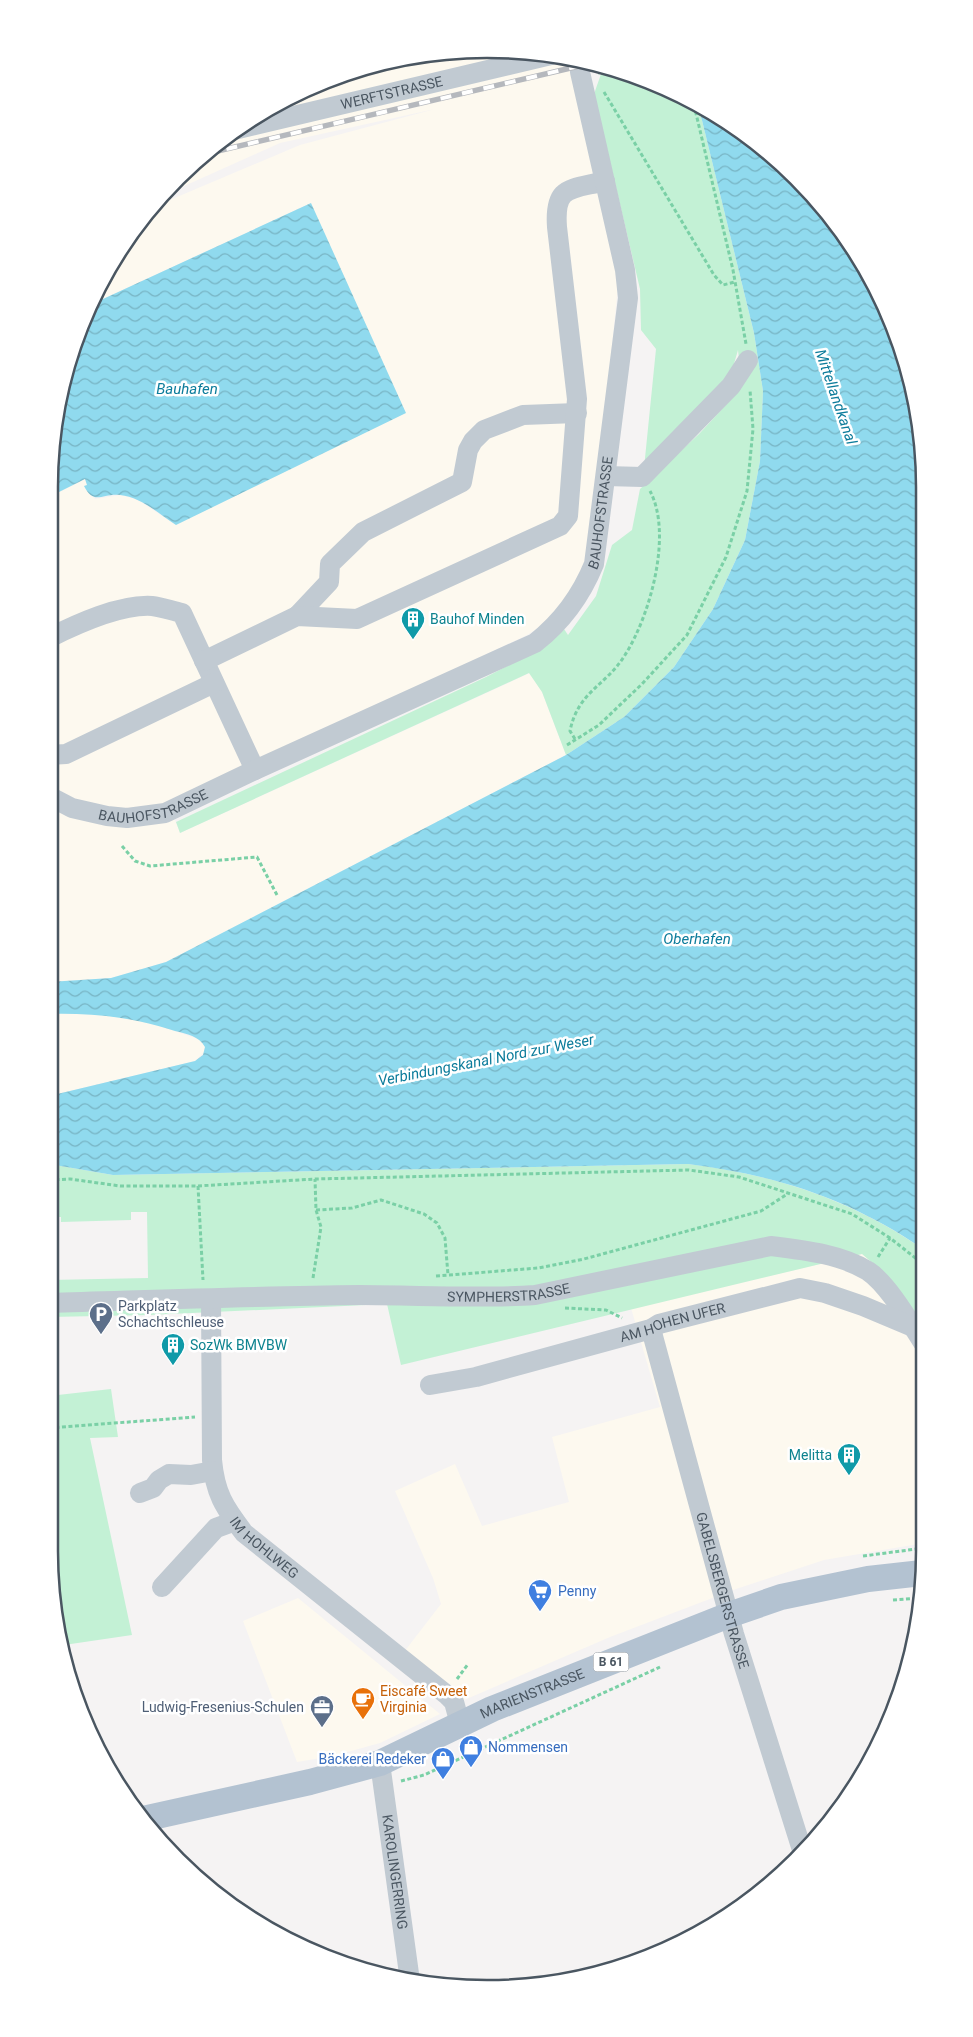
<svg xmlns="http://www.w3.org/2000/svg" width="973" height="2037" font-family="Roboto,sans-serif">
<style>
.commercial{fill:#fdf9ef}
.green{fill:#c3f1d5}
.water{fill:url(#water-waves)}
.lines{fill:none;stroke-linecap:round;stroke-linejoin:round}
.path{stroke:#7ad0a6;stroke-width:3;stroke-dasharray:4 2.5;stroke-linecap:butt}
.minor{stroke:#c1cad2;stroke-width:20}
.major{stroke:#b3c2d1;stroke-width:26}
.rail-casing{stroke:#b5b8bd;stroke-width:5.5}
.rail{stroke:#fff;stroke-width:4;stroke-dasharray:11;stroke-linecap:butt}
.labels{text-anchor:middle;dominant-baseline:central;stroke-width:5;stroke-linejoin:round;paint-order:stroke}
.shield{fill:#fff;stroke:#808990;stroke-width:1}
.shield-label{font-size:12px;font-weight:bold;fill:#4a5661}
.street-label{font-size:14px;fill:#4a5661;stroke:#fff}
.culture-label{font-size:14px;fill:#0d838f;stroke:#fff;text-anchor:start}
.service-label{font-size:14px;fill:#4e5e75;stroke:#fff;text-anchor:start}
.shop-label{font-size:14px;fill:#366cbe;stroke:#fff;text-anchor:start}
.food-label{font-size:14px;fill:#c56008;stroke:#fff;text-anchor:start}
.water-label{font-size:15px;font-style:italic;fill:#0c7c9b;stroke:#fff}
.rim{fill:none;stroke:#4a5661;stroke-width:2.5}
</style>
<defs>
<pattern id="water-waves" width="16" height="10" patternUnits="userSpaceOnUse" patternTransform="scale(1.25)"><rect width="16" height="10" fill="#90daee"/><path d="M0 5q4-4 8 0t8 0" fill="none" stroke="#78b4c4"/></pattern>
</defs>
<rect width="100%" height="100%" fill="#f5f3f3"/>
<path class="commercial" d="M 486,49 L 575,58 L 618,285 L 595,518 L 580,583 L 547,622 L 527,635 L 169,805 L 180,833 L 530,673 L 542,692 L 566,755 L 166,962 L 111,978 L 66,981 L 67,1013 L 127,1017 L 151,1023 L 201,1040 L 205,1047 L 204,1052 L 195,1061 L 49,1096 L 49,497 L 85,479 L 87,485 L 84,486 L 95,499 L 121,495 L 138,500 L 176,525 L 311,203 L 90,305 L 122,244 L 151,208 L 300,145 L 435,109 L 280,143 L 162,196 L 177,177 L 243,123 L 319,82 L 401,57 Z
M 863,1254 L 883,1272 L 923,1326 L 924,1543 L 824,1560 L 736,1589 L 610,1637 L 462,1701 L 404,1652 L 441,1604 L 433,1578 L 395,1491 L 455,1464 L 482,1526 L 569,1502 L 552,1437 L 660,1407 L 631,1308 Z
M 298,1598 L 440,1714 L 380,1743 L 333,1756 L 297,1762 L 243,1621 Z"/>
<path class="green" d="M 601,74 C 646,74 662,87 699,108 L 754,333 L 763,391 L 760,461 L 745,540 L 713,609 L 674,667 L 624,717 L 566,755 L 542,692 L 529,673 L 180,833 L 176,822 L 486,677 L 540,649 L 564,629 L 568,635 L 596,596 L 612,545 L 632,530 L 640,489 L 699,434 L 737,393 L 741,378 L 738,350 L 731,374 L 644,468 L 656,349 L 641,330 L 640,289 L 594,94 Z
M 49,1164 L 113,1175 L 688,1164 C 774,1174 852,1200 923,1249 L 923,1326 L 883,1272 L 862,1254 L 401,1365 L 387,1304 L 149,1315 L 49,1317 L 49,1280 L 148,1278 L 147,1212 L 131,1212 L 131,1220 L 61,1222 L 61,1217 L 49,1217 Z
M 111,1389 L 118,1437 L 90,1438 L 132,1635 L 64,1645 L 49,1550 L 49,1396 Z"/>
<path class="water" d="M 699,108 L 753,139 L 834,220 L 891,319 L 920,429 L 923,1249 C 850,1199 776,1175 688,1164 L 113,1175 L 49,1164 L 49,1096 L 195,1061 L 203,1055 L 205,1047 C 199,1036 187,1034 175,1031 C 133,1017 93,1013 49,1014 L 49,982 L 111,978 L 166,962 L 566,755 L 624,717 L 674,667 L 713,609 L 745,540 L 760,461 L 763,391 L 754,333 Z
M 311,203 L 406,413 L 176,525 C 159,514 141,497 120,495 C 102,493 94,506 84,486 L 87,485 L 85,479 L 49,497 C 49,438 61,358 90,305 Z
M 49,861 L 56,861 L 58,944 L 49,944 Z"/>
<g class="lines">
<path class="path" d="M 598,73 L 612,69
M 604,92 L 714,275 L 723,285 L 735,282
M 694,105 L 733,270 L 746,344
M 575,739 L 570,731 C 578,691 606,686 625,655 C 650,616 673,534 650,491
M 567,745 L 599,725 L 642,684 L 687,635 L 726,557 L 747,491 L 753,429 L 750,390
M 122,846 L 135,861 L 150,866 L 257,857 L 277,895
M 49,1180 L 70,1179 L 120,1186 L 198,1186 L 315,1179 L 689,1170 L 739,1177 L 852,1214 L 890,1238 L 923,1264
M 198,1186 L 203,1280
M 316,1210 L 352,1208 L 381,1200 L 424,1214 L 437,1223 L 445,1238 L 448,1275
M 878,1257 L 890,1238
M 436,1276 L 538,1268 L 584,1259 L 761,1211 L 789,1193
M 313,1278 L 321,1227 L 316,1210 L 315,1179
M 565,1308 L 606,1310 L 622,1318
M 49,1428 L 195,1417
M 863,1556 L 924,1548
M 893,1600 L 920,1598
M 457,1679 L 468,1664
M 401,1781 L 424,1775 L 660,1667"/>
<g class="minor">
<path id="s1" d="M 234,130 L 551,55"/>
<path d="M 606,476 L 642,477 L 731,386 L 748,360"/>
<path d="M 297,616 L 329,582 L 330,564 L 363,532 L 462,482 L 468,450 L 473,441 L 484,430 L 523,415 L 577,413"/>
<path d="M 49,638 C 77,624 120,604 152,606 C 162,607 172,611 182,613 L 255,770"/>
<path d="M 204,661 L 297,616 L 357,619 L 560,526 L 568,516 L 577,399 L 557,227 C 554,185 570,190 605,181"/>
<path d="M 49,755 L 66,754 L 214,683"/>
<path id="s2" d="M 49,796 L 72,808 L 107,816 L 127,818 L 165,813 L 255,770 L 535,643 C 563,621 581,596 594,564 L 628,298 L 625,270 L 580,72 L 582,60"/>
<path id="s3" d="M 211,1300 L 212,1460 C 215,1493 224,1507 244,1533 L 447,1695 L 454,1702 L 460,1724"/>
<path id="s4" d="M 49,1303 C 153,1300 257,1296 360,1295 C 419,1295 477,1299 535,1295 L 771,1246 C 803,1250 840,1254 868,1271 C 888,1284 911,1324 924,1344"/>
<path id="s5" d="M 651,1329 L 734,1634 L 802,1850"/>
<path id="s6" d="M 430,1385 L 476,1377 L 651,1329 L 659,1324 L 800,1288 L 825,1293 L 863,1306 L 913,1327"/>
<path d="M 140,1493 L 153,1488 L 159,1480 L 169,1474 L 191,1475 L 213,1471"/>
<path d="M 162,1587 L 216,1528 L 235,1521"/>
<path id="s7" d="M 380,1763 L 410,1981"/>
</g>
<path class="major" id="s8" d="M 143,1819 L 310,1782 L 380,1763 L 492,1709 L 729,1615 L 781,1597 L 868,1579 L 922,1573"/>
<g class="rail-casing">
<path id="rail" d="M 205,154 L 592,63"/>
</g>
<use href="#rail" class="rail"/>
</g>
<defs>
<g id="building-pin" transform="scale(1.25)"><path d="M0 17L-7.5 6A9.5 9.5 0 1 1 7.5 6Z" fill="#0f9aa8" stroke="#fff"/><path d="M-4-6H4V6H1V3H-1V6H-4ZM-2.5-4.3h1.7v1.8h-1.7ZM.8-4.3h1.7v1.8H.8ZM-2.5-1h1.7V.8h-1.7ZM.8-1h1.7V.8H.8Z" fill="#fff"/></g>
<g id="parking-pin" transform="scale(1.25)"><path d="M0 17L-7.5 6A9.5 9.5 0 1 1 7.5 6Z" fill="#5c6f8a" stroke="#fff"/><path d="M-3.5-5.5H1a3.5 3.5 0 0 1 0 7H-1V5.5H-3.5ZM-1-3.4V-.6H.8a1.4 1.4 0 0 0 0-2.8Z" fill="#fff"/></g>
<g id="supermarket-pin" transform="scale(1.25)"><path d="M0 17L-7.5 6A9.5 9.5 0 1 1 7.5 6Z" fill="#3f7fe0" stroke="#fff"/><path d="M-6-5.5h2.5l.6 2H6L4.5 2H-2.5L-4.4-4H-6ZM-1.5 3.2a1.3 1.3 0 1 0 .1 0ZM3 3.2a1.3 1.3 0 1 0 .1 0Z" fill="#fff"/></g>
<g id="cafe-pin" transform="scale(1.25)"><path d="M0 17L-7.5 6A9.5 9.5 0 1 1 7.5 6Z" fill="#e8710a" stroke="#fff"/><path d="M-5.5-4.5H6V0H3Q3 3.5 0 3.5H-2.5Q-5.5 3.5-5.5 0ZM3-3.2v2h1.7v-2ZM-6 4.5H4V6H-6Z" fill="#fff"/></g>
<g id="office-pin" transform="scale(1.25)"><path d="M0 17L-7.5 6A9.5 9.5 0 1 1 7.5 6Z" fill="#5c6f8a" stroke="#fff"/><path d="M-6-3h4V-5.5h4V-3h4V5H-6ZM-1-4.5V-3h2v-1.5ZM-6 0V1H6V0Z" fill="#fff"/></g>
<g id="shop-pin" transform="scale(1.25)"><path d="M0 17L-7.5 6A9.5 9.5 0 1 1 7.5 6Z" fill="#3f7fe0" stroke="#fff"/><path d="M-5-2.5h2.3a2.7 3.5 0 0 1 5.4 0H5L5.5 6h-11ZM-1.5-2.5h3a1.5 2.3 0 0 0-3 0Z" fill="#fff"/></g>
</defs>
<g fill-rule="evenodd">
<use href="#building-pin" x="413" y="619"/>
<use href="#parking-pin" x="101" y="1314"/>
<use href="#building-pin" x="173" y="1345"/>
<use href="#building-pin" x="849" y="1455"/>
<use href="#supermarket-pin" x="540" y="1591"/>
<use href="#cafe-pin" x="363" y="1699"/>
<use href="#office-pin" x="322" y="1707"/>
<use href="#shop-pin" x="471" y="1747"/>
<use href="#shop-pin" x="443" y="1759"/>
</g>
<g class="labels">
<rect class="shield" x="593.5" y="1652.5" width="35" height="19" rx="4"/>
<g class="shield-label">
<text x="611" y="1662">B 61</text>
</g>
<g class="street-label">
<text stroke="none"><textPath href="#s1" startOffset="162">WERFTSTRASSE</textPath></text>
<text stroke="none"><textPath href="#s2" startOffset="679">BAUHOFSTRASSE</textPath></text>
<text stroke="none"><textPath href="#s2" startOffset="110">BAUHOFSTRASSE</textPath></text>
<text stroke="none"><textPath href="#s4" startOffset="460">SYMPHERSTRASSE</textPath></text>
<text stroke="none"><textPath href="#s6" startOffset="251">AM HOHEN UFER</textPath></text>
<text stroke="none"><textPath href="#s3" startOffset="266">IM HOHLWEG</textPath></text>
<text stroke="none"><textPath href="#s5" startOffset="271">GABELSBERGERSTRASSE</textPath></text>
<text stroke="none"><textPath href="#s8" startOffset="411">MARIENSTRASSE</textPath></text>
<text stroke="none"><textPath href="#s7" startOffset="110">KAROLINGERRING</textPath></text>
</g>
<g class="culture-label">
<text x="430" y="619">Bauhof Minden</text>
<text x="190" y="1345">SozWk BMVBW</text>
<text x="832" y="1455" text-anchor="end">Melitta</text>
</g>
<g class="service-label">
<text x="118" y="1306">Parkplatz<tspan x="118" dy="16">Schachtschleuse</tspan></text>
<text x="304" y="1707" text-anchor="end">Ludwig-Fresenius-Schulen</text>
</g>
<g class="shop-label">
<text x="558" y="1591">Penny</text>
<text x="488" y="1747">Nommensen</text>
<text x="426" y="1759" text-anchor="end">Bäckerei Redeker</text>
</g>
<g class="food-label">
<text x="380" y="1691">Eiscafé Sweet<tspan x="380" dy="16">Virginia</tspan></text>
</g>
<g class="water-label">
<text x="187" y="389">Bauhafen</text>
<text transform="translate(836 397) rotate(71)">Mittellandkanal</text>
<text x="697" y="939">Oberhafen</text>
<text transform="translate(486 1060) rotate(-11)">Verbindungskanal Nord zur Weser</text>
</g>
</g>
<path d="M0 0H973V2037H0ZM487 58H487A429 429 0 0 1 916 487V1551A429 429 0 0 1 487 1980H487A429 429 0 0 1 58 1551V487A429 429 0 0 1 487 58Z" fill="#fff" fill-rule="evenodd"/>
<path class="rim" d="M487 58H487A429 429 0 0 1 916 487V1551A429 429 0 0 1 487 1980H487A429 429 0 0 1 58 1551V487A429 429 0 0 1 487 58Z"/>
</svg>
